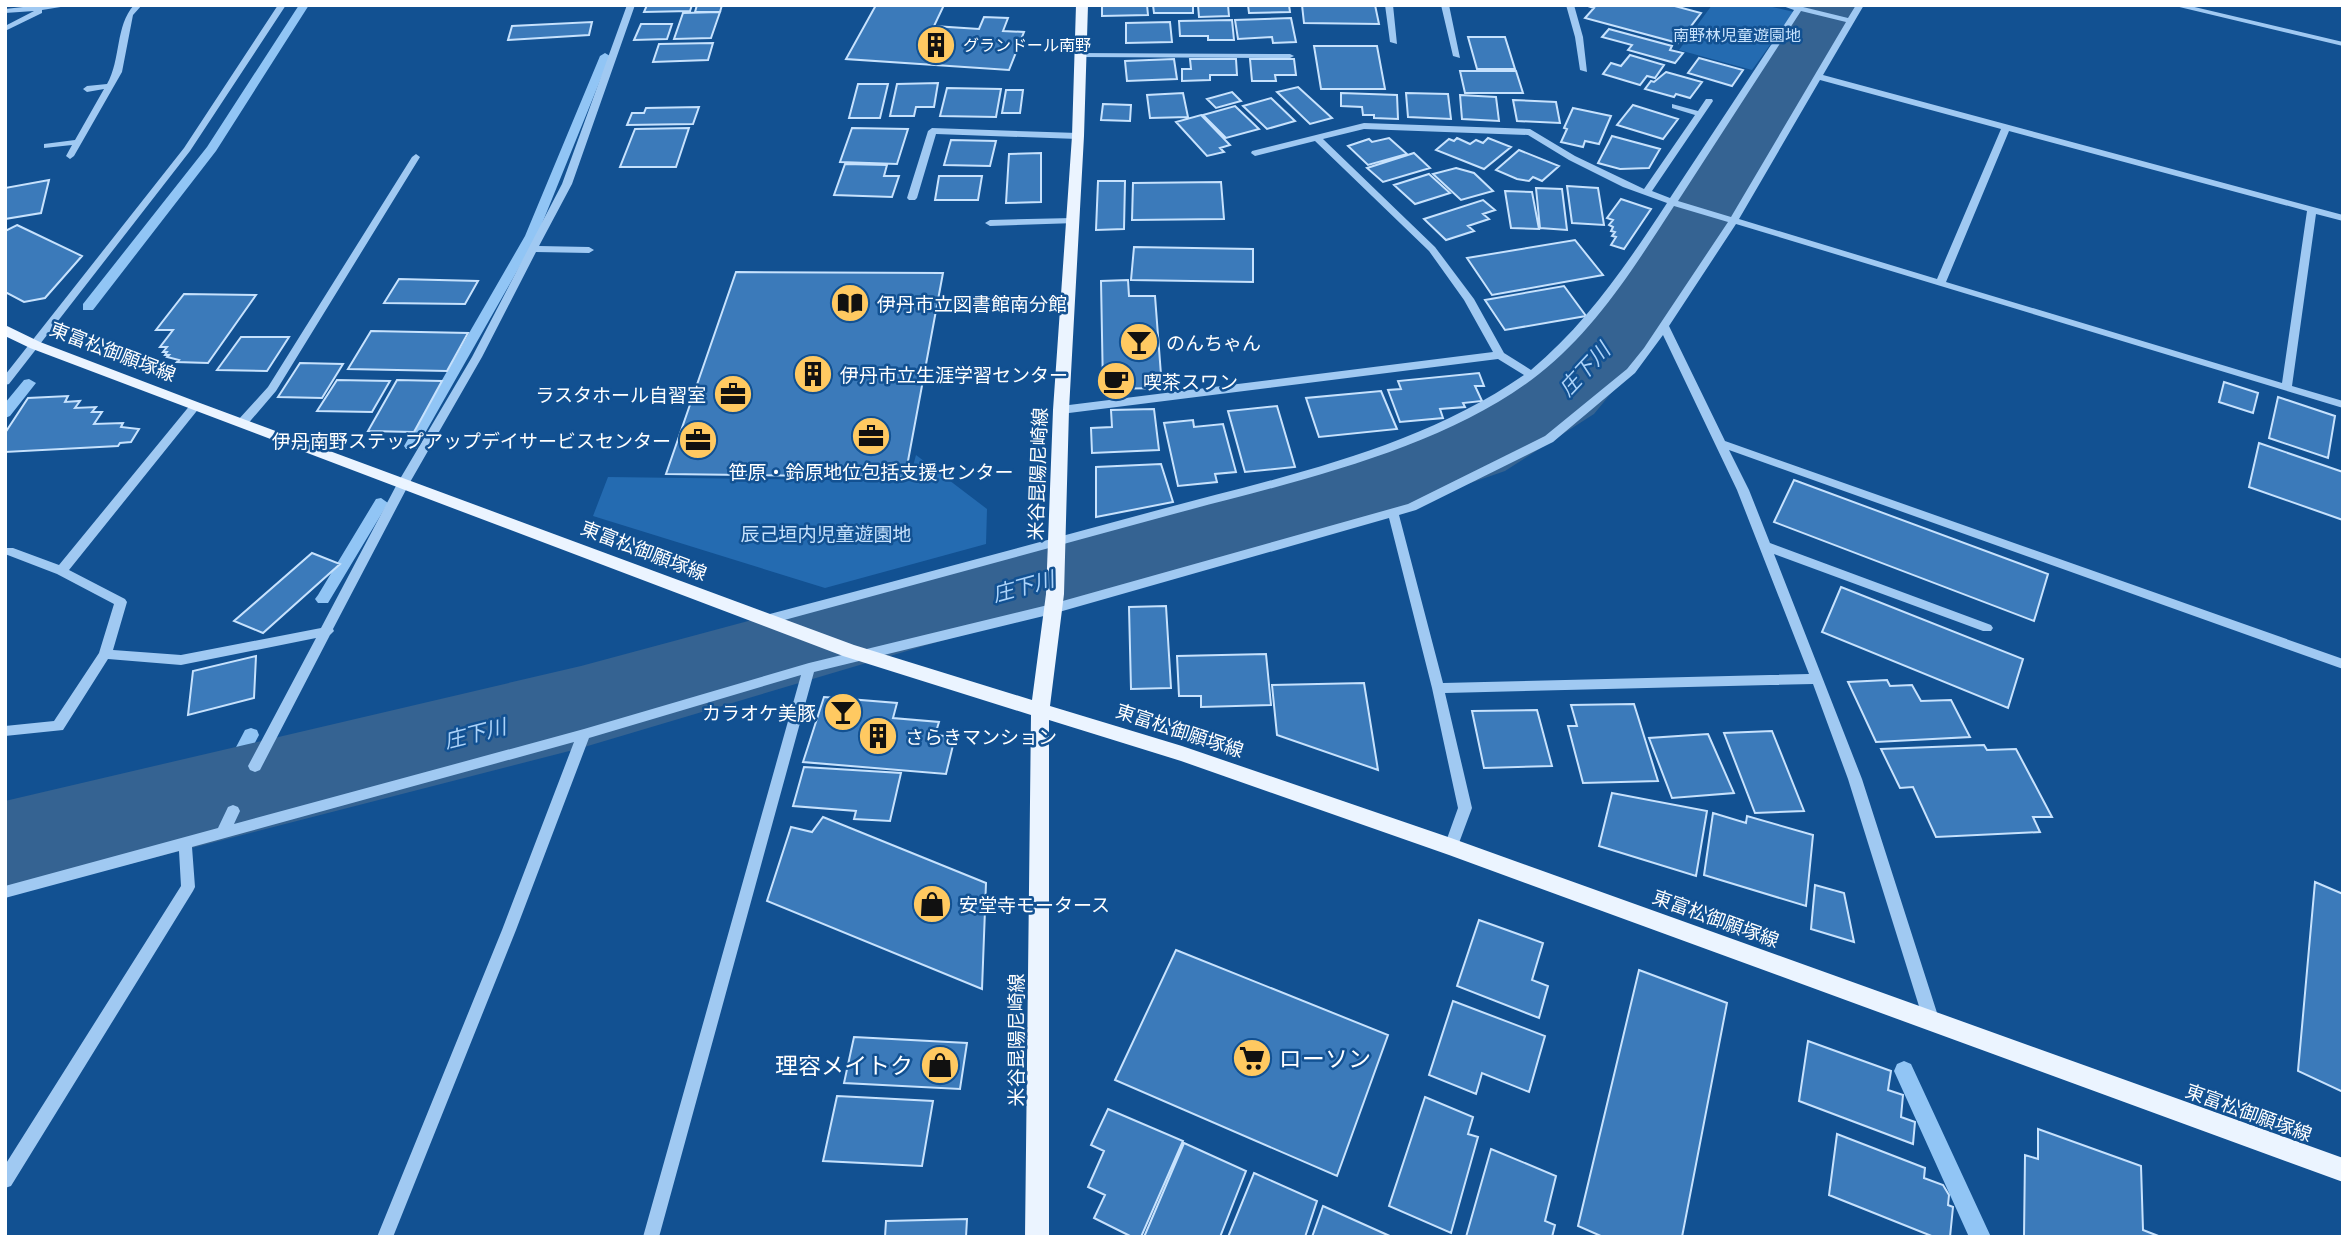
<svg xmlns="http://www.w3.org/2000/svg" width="2348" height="1242" font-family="'Golos Text','Noto Sans JP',sans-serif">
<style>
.green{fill:#246bb1}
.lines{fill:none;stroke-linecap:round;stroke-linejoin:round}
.stream{fill:#91c5f5;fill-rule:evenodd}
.river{fill:#356392;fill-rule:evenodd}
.building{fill:#3b7aba;stroke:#c7e2fd;stroke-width:2}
.minor{fill:#a0c9f2;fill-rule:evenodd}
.major{fill:#ebf4ff;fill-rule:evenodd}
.labels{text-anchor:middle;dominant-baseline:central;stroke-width:5;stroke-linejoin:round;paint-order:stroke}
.far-park-label{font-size:16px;fill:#c7e2fd;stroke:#125192}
.far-poi-label{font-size:16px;fill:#fff;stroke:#125192;text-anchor:start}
.poi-label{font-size:19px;fill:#fff;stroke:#125192;text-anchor:start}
.street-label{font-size:19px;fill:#fff;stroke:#125192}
.park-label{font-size:19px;fill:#c7e2fd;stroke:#125192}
.water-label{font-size:21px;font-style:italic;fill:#acd3f9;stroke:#125192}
.near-poi-label{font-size:23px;fill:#fff;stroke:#125192;text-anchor:start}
</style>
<rect width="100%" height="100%" fill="#125192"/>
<path class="green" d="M 1712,5 L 1764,5 L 1794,12 L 1752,70 L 1679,50 Z
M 916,455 L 987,509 L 986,544 L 825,588 L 593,516 L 608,477 L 909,481 Z"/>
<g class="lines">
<path class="stream" d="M 299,5 L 309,5 L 216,151 L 93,310 L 83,310 L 83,304 L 207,147 Z
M 605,53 L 610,56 L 537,236 L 416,449 L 406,449 L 404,446 L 525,236 L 600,56 Z
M 29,379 L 36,383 L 10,416 L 5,418 L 5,403 L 24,380 Z
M 381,498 L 388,503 L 328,603 L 318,603 L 315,599 L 318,595 L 376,499 Z
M 251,728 L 257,730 L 259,735 L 248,756 L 242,758 L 236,756 L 234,751 L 245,730 Z
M 233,762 L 239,764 L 242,769 L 225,800 L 219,802 L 213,800 L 210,795 L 227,764 Z
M 1904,1061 L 1911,1064 L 1991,1237 L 1969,1237 L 1894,1071 L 1897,1064 Z"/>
<path class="river" d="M 1802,5 L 1863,5 L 1771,160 L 1653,342 L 1594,414 L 1505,471 L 1303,541 L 927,645 L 581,748 L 5,896 L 5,801 L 581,666 L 927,573 L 1259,488 L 1443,429 L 1536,374 L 1597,306 L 1704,155 Z"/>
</g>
<path class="building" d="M 647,5 L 692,5 L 690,11 L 644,12 Z
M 697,5 L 722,5 L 720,12 L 695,12 Z
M 876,5 L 944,5 L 934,26 L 979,29 L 984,17 L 1008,18 L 1003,31 L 1024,32 L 1009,70 L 846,59 Z
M 1102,5 L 1147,5 L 1148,15 L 1102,16 Z
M 1153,5 L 1193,5 L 1193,13 L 1154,13 Z
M 1198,5 L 1228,5 L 1229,16 L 1199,17 Z
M 1248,5 L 1289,5 L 1290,12 L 1249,13 Z
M 1302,5 L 1375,5 L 1379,24 L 1304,23 Z
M 1585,5 L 1671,5 L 1701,13 L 1678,43 L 1585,18 L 1594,8 Z
M 720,12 L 711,38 L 674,39 L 683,13 Z
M 1291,18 L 1296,42 L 1273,43 L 1272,37 L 1238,39 L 1235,20 Z
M 1232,20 L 1234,40 L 1208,40 L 1208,36 L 1180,36 L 1179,21 Z
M 592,22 L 589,35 L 508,40 L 512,26 Z
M 1170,22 L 1172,42 L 1126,43 L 1126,23 Z
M 641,24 L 672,24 L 667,39 L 634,40 Z
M 1609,29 L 1672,46 L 1670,50 L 1683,53 L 1675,63 L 1628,50 L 1632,45 L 1602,37 Z
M 1468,37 L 1505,37 L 1515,69 L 1477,69 Z
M 713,43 L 708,60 L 653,62 L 659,44 Z
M 1314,46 L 1377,46 L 1385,89 L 1321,89 Z
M 1630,55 L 1664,65 L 1655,78 L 1647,76 L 1640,85 L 1603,74 L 1611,63 L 1621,66 Z
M 1699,58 L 1743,70 L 1732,86 L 1688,73 Z
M 1174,59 L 1177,79 L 1127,81 L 1125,61 Z
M 1190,59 L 1236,59 L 1237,75 L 1210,75 L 1210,80 L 1182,81 L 1182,69 L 1191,69 Z
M 1250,59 L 1294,59 L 1296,75 L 1275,75 L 1276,81 L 1252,81 Z
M 1460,71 L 1516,71 L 1523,93 L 1465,93 Z
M 1666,72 L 1702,82 L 1690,98 L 1676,94 L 1674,97 L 1645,89 L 1651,81 L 1654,82 Z
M 938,83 L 934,107 L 916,107 L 914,116 L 890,116 L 897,84 Z
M 858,84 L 888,84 L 880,118 L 849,118 Z
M 1298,87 L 1332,118 L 1310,124 L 1277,92 Z
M 947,88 L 1001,89 L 996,117 L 940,116 Z
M 1006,90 L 1023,90 L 1020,113 L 1002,113 Z
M 1232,92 L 1241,101 L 1216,108 L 1207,99 Z
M 1183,93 L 1188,117 L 1150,118 L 1147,95 Z
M 1341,93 L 1397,95 L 1398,119 L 1374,118 L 1374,115 L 1363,115 L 1362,107 L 1341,106 Z
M 1406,93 L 1448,94 L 1451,119 L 1408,117 Z
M 1460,95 L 1496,97 L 1499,121 L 1462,119 Z
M 1271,98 L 1295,121 L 1267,129 L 1243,106 Z
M 1513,100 L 1556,102 L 1560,123 L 1517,121 Z
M 1103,104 L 1131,105 L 1130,121 L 1101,120 Z
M 1633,105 L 1678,119 L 1663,139 L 1617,125 Z
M 1235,106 L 1259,129 L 1226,138 L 1203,115 Z
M 699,107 L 693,124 L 627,125 L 632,113 L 644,113 L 646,108 Z
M 1573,108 L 1611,116 L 1599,144 L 1585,141 L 1583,147 L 1561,142 L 1567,129 L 1564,128 Z
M 1201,115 L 1230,145 L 1220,148 L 1224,152 L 1207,156 L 1176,122 Z
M 689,128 L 676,167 L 620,167 L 635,129 Z
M 852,128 L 908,129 L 897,164 L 840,162 Z
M 1612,136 L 1660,149 L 1649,168 L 1620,169 L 1598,163 Z
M 1389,138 L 1407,154 L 1368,165 L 1348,146 L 1369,139 L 1372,142 Z
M 1457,138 L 1470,144 L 1476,140 L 1483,143 L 1488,138 L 1511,147 L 1484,169 L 1436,150 L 1449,139 L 1454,141 Z
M 951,140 L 996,141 L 990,166 L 944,165 Z
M 1519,150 L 1559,166 L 1542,181 L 1533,177 L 1529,181 L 1517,179 L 1496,170 Z
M 1041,153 L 1041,202 L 1006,203 L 1009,154 Z
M 1414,153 L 1430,168 L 1383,182 L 1367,168 Z
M 845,164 L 887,165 L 884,176 L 899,176 L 892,197 L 834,195 Z
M 1456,168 L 1474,173 L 1493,191 L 1461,200 L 1433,174 Z
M 1429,174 L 1450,193 L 1415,204 L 1394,185 Z
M 939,176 L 982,176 L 978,200 L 935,200 Z
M 49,180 L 41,213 L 5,219 L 5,188 Z
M 1098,181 L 1125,181 L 1124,229 L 1096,230 Z
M 1221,182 L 1224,219 L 1132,220 L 1133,183 Z
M 1567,186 L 1598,188 L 1604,225 L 1572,223 Z
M 1536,188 L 1562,189 L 1567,230 L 1540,228 Z
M 1505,191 L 1532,192 L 1539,229 L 1511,228 Z
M 1621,199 L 1651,209 L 1624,249 L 1611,245 L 1616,237 L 1612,236 L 1615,232 L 1611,231 L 1613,227 L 1609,225 L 1613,220 L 1607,218 Z
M 1483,200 L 1495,210 L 1483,214 L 1489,219 L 1468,226 L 1474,231 L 1446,240 L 1424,219 Z
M 17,225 L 82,256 L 45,298 L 24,302 L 5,292 L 5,231 Z
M 1575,240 L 1603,275 L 1492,295 L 1467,258 Z
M 1134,247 L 1253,249 L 1253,282 L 1131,280 Z
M 736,272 L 943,273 L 905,477 L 666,474 Z
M 399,279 L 478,281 L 465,304 L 384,303 Z
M 1128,280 L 1129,296 L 1155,296 L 1162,388 L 1103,389 L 1101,281 Z
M 1564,286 L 1586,316 L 1505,330 L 1485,300 Z
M 184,294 L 256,295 L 208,363 L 177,362 L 179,360 L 167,357 L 169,355 L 165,355 L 167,352 L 163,352 L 167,347 L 160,347 L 173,330 L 156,330 Z
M 371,331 L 468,333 L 447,371 L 348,369 Z
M 241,337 L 289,337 L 267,371 L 217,370 Z
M 300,363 L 343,364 L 322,398 L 278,397 Z
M 1479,373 L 1484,386 L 1475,386 L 1482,401 L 1463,403 L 1465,407 L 1440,409 L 1443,418 L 1400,422 L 1388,390 L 1401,389 L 1398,381 Z
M 337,380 L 390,381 L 372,412 L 317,411 Z
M 397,380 L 442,381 L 414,432 L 368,431 Z
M 2224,382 L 2258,393 L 2253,413 L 2219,402 Z
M 1381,391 L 1397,429 L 1319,437 L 1306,398 Z
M 68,396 L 65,402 L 80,401 L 75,408 L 96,407 L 92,412 L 102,412 L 94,424 L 123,423 L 121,427 L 139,429 L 131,442 L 120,443 L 118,446 L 5,452 L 5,433 L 28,398 Z
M 2278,397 L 2335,416 L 2328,458 L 2269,438 Z
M 1277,406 L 1295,467 L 1245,472 L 1228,411 Z
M 1154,409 L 1159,450 L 1092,453 L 1091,428 L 1112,427 L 1111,410 Z
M 1193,420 L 1194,427 L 1223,424 L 1236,472 L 1215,474 L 1217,482 L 1178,486 L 1164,423 Z
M 2259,443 L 2343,472 L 2343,520 L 2249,487 Z
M 1161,464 L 1173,502 L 1096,517 L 1096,467 Z
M 1794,480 L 2048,574 L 2034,621 L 1774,522 Z
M 312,553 L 340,564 L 263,633 L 234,621 Z
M 1841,587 L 2023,659 L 2008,708 L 1822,632 Z
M 1166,606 L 1171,688 L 1131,689 L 1129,607 Z
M 1266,654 L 1271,705 L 1201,707 L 1201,696 L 1179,696 L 1177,656 Z
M 256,656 L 254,698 L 188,715 L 193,671 Z
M 1887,680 L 1890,686 L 1912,685 L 1921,701 L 1951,700 L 1970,737 L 1876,742 L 1848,682 Z
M 1364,683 L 1378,770 L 1277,735 L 1272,685 Z
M 824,697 L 897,703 L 893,718 L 939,722 L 935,735 L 955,737 L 946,774 L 803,762 Z
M 1634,704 L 1658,781 L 1583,783 L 1568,726 L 1577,726 L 1571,705 Z
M 1537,710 L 1552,766 L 1484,768 L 1472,711 Z
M 1772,731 L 1804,811 L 1755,813 L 1724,733 Z
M 1708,734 L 1734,793 L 1672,798 L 1649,738 Z
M 1984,745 L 1987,750 L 2016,749 L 2052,817 L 2033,817 L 2040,832 L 1936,837 L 1913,787 L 1900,788 L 1881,749 Z
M 804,767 L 901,773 L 890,821 L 854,819 L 856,811 L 793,806 Z
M 1612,793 L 1707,811 L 1696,876 L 1599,846 Z
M 1713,813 L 1746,823 L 1747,816 L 1813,835 L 1806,906 L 1704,875 Z
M 823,817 L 986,883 L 982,989 L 767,901 L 791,827 L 812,832 Z
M 2315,882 L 2343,894 L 2343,1092 L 2298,1071 Z
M 1815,885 L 1844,893 L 1854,942 L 1811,929 Z
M 1479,920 L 1543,943 L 1532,980 L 1548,986 L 1539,1018 L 1457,986 Z
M 1176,950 L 1388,1035 L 1337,1176 L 1115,1080 Z
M 1639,970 L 1727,1003 L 1682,1237 L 1603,1237 L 1578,1226 Z
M 1453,1001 L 1545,1036 L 1529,1092 L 1482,1073 L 1476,1094 L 1429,1075 Z
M 854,1037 L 967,1043 L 960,1089 L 844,1083 Z
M 1808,1041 L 1891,1071 L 1888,1090 L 1903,1095 L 1901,1117 L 1915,1122 L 1913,1144 L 1799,1101 Z
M 837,1096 L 933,1101 L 922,1166 L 823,1161 Z
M 1425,1097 L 1473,1117 L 1468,1134 L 1478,1137 L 1451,1233 L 1389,1206 Z
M 1108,1109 L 1183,1141 L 1141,1237 L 1132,1237 L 1094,1218 L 1105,1195 L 1088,1187 L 1104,1151 L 1091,1145 Z
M 2038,1129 L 2141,1166 L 2143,1230 L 2161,1237 L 2024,1237 L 2025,1155 L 2038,1159 Z
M 1837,1134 L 1925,1168 L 1924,1178 L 1943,1185 L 1949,1195 L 1948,1205 L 1953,1207 L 1950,1237 L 1934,1237 L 1829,1195 Z
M 1184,1143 L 1246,1171 L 1220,1237 L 1144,1237 Z
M 1491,1149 L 1556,1176 L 1545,1221 L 1555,1225 L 1552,1237 L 1466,1237 Z
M 1254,1173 L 1317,1201 L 1305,1237 L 1228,1237 Z
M 1323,1206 L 1392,1237 L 1312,1237 Z
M 967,1219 L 966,1237 L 885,1237 L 886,1221 Z"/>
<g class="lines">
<path class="minor" d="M 41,5 L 73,5 L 42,10 L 42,13 L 5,31 L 5,26 L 34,11 L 5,13 L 5,9 Z
M 134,5 L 142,5 L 133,15 L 122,72 L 74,156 L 70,159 L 66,156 L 72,145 L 44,148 L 44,144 L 75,140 L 104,89 L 87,92 L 83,89 L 87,86 L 107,84 C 121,60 115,26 134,5 Z
M 278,5 L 286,5 L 190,151 L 9,384 L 5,385 L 5,375 L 184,148 Z
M 627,5 L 635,5 L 572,184 L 539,246 L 589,247 L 594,250 L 589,253 L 536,252 L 482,357 L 409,484 L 333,629 L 334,631 L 330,635 L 260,770 L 255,772 L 250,770 L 248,766 L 316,638 L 181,665 L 108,659 L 63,730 L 5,736 L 5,726 L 54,721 L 99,653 L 114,604 L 57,574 L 5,554 L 5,548 L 13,548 L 59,565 L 191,404 L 195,403 L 200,407 L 69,570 L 125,599 L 127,602 L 113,650 L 181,655 L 321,628 L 397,484 L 472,357 L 562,184 Z
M 1385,5 L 1393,5 L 1397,44 L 1390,42 Z
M 1441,5 L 1449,5 L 1460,58 L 1453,56 Z
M 1566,5 L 1574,5 L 1583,37 L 1587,72 L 1580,70 L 1575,37 Z
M 1780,5 L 1805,5 L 1803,7 L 1848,18 L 1856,5 L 1864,5 L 1823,75 L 2343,215 L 2343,221 L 2316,214 L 2292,386 L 2343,401 L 2343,408 L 1736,224 L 1669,326 L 1725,441 L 2343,659 L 2343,669 L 1729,450 L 1749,490 L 1770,543 L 1991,625 L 1993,628 L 1991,631 L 1983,631 L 1774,554 L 1862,779 L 1939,1019 L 1936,1024 L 1931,1026 L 1926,1024 L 1923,1019 L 1848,779 L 1813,684 L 1445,693 L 1472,808 L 1456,851 L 1451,853 L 1446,851 L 1444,847 L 1458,808 L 1432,688 L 1389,518 L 1052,614 L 814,672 L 659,1237 L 643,1237 L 801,675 L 589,738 L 516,930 L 393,1237 L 377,1237 L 502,930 L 574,742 L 192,847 L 195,887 L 193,891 L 11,1186 L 5,1188 L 5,1165 L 181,886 L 179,851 L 5,898 L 5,886 L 218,828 L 228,807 L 233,805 L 238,807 L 240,811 L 234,824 L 584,729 L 809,663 L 1052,604 L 1408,504 L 1545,436 L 1627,369 L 1644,348 L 1728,222 L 1674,206 C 1635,266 1596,329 1539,374 C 1442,451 1288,483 1170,515 C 1035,552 901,588 766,625 L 762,623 L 760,620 L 762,617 L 766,615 C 898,580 1030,545 1162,509 C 1285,476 1417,449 1524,375 L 1498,359 L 1061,414 L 1056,410 L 1061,406 L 1493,352 L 1464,300 L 1429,251 L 1315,141 L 1255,156 L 1251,153 L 1252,151 L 1364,123 L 1530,129 L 1575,156 L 1644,189 L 1695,115 L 1672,108 L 1672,104 L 1698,111 L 1706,99 L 1712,99 L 1713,101 L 1652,191 L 1670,198 L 1794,10 ZM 1801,11 L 1846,22 L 1731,217 L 1678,201 ZM 1820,80 L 2001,129 L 1937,279 L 1739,219 ZM 1364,129 L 1528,135 L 1569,160 L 1623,187 L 1667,203 C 1627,264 1587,323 1531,370 L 1504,353 L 1474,299 L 1435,247 L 1323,139 ZM 2009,131 L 2307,211 L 2282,383 L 1946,282 ZM 1663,335 L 1737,490 L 1809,674 L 1443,683 L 1399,515 L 1416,510 L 1553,442 L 1635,373 Z
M 2171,5 L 2186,5 L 2343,42 L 2343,46 Z
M 1077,53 L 1290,54 L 1294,56 L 1290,58 L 1080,57 L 1076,55 Z
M 932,128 L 1078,133 L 1082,136 L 1078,139 L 936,134 L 917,198 L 915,200 L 909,200 L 907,198 L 928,131 Z
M 416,154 L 420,157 L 276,391 L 246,426 L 238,426 L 237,423 L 238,420 L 268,387 L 412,157 Z
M 1073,218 L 1076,219 L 1076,223 L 990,226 L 985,223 L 990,220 Z"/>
<path class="major" d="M 1076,5 L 1088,5 L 1084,136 L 1069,410 L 1064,594 L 1050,706 L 1182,746 L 1451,838 L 2343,1158 L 2343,1182 L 1449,855 L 1181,761 L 1049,720 L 1049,1237 L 1025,1237 L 1031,715 L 843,656 L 30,348 L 5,336 L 5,325 L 40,342 L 200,403 L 854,645 L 1032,700 L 1046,594 L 1053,410 L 1072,136 Z"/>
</g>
<defs>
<g id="building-disc" transform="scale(2.0125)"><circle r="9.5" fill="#ffc961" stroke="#125192"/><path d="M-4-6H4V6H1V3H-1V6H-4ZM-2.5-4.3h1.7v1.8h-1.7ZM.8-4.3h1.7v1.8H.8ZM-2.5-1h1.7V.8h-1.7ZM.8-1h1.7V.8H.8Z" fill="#111"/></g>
<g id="library-disc" transform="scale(2.0125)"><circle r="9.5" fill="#ffc961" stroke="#125192"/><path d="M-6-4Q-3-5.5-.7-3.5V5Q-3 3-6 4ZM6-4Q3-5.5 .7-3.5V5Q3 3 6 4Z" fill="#111"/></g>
<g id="bar-disc" transform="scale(2.0125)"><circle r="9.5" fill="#ffc961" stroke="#125192"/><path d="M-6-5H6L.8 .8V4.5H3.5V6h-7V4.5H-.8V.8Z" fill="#111"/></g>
<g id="cafe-disc" transform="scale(2.0125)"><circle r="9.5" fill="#ffc961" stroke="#125192"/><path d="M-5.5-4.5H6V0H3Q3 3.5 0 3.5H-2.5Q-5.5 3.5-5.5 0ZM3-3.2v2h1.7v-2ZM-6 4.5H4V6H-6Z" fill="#111"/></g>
<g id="office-disc" transform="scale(2.0125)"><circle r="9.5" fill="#ffc961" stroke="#125192"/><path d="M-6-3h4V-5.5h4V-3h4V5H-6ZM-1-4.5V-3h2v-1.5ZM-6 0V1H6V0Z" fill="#111"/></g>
<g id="shop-disc" transform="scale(2.0125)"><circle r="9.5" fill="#ffc961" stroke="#125192"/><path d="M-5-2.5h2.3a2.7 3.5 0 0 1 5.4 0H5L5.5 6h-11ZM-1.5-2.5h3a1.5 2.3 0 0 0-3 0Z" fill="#111"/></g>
<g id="supermarket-disc" transform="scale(2.0125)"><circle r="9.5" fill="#ffc961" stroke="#125192"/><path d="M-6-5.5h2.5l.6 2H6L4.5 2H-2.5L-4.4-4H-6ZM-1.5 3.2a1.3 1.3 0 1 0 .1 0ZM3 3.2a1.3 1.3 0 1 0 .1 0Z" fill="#111"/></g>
</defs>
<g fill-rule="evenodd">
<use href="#building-disc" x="936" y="45"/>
<use href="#library-disc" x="850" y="303"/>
<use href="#bar-disc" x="1139" y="342"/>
<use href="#building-disc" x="813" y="374"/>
<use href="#cafe-disc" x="1116" y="381"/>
<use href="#office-disc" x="733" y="394"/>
<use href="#office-disc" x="871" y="436"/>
<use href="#office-disc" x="698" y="440"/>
<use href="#bar-disc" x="843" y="712"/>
<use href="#building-disc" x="878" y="736"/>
<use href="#shop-disc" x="932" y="904"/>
<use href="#supermarket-disc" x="1252" y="1058"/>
<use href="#shop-disc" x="940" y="1065"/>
</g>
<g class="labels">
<g class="far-park-label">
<text x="1737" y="35">南野林児童遊園地</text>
</g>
<g class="far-poi-label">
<text x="963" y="45">グランドール南野</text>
</g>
<g class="poi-label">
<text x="877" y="303">伊丹市立図書館南分館</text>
<text x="1166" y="342">のんちゃん</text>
<text x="840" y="374">伊丹市立生涯学習センター</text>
<text x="1143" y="381">喫茶スワン</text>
<text x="706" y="394" text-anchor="end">ラスタホール自習室</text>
<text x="671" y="440" text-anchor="end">伊丹南野ステップアップデイサービスセンター</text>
<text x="871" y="471" text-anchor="middle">笹原・鈴原地位包括支援センター</text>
<text x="816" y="712" text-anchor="end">カラオケ美豚</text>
<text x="905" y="736">さらきマンション</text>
<text x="959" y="904">安堂寺モータース</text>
</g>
<g class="street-label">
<text transform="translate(113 351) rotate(21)">東富松御願塚線</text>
<text transform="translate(1037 474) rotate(-88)">米谷昆陽尼崎線</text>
<text transform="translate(644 550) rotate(21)">東富松御願塚線</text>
<text transform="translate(1180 730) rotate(18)">東富松御願塚線</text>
<text transform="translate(1716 918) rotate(20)">東富松御願塚線</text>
<text transform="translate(1015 1040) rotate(-90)">米谷昆陽尼崎線</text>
<text transform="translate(2249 1112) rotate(20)">東富松御願塚線</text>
</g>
<g class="park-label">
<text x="826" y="533">辰己垣内児童遊園地</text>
</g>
<g class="water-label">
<text transform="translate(1584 369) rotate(-47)">庄下川</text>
<text transform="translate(1023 586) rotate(-15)">庄下川</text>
<text transform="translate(475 733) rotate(-14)">庄下川</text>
</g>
<g class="near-poi-label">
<text x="1279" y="1058">ローソン</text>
<text x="913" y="1065" text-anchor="end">理容メイトク</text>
</g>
</g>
<rect width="2348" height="1242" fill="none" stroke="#ffffff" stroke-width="14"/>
</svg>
